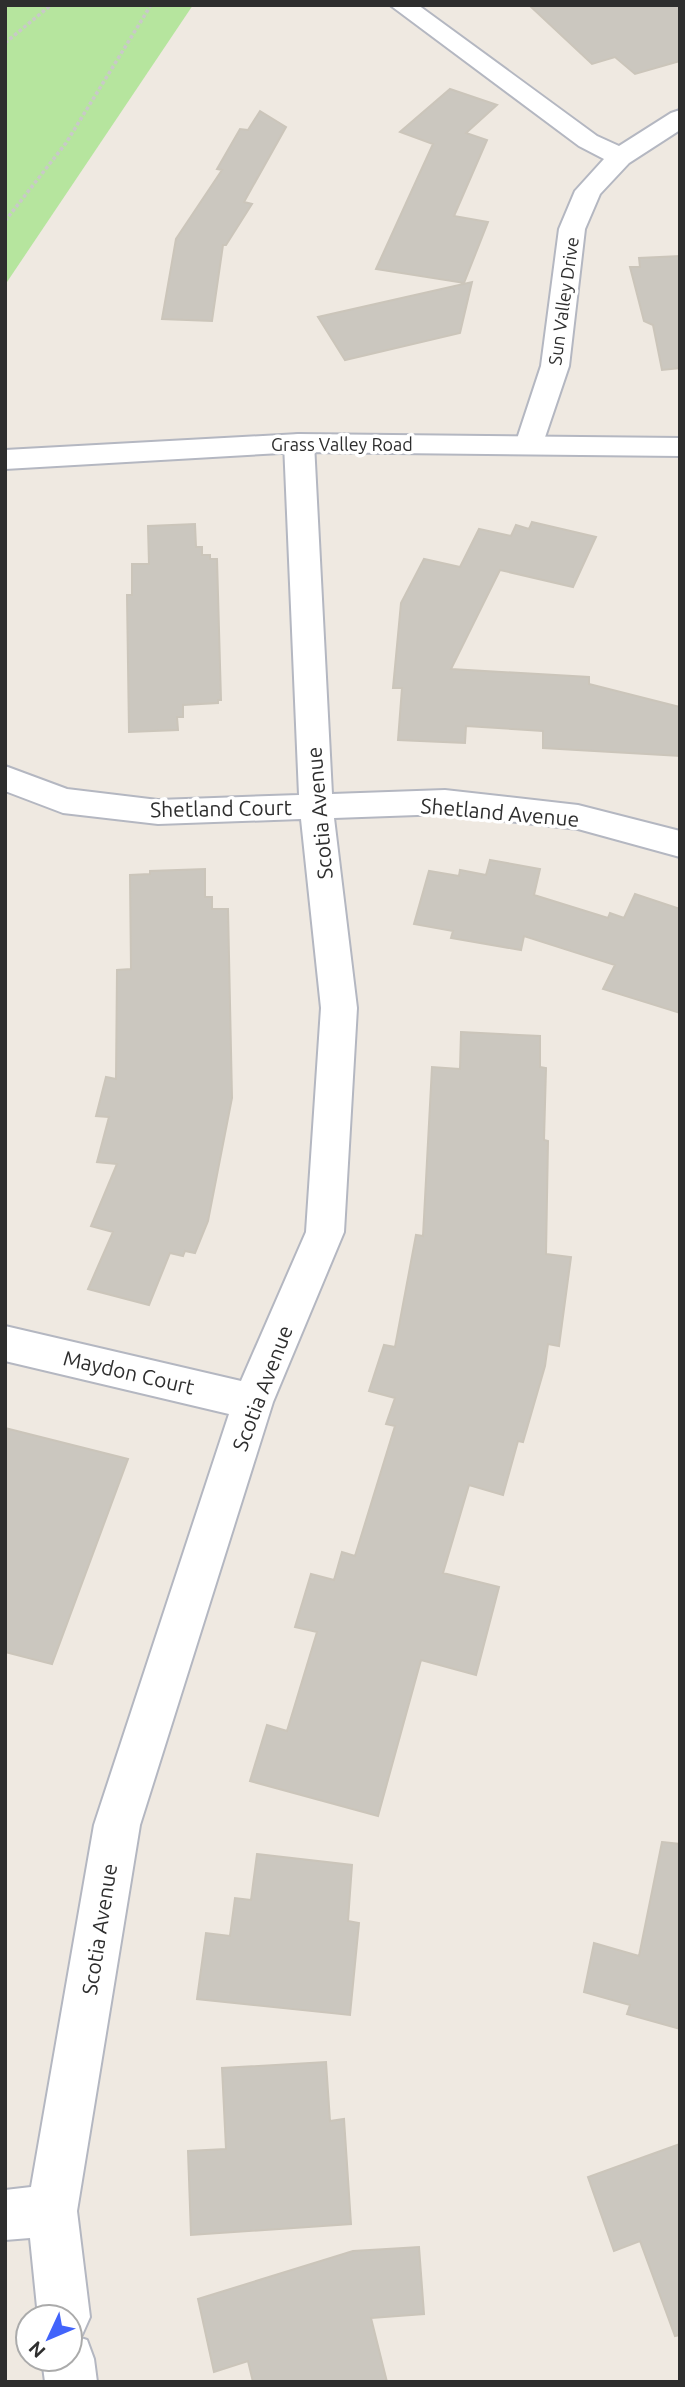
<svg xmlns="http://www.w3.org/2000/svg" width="685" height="2387" font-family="Ubuntu,sans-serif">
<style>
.green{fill:#b6e59e}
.building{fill:#cbc7bf;stroke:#cbc5ba;stroke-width:2}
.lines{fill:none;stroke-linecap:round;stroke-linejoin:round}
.street-casing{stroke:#b4b7c1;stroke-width:4}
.secondary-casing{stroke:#b4b7c1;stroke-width:4}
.path{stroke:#c9c9c9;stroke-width:3.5;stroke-dasharray:3.5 2.5;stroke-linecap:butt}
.street{fill:#fff;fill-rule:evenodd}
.secondary{fill:#fff;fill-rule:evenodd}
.labels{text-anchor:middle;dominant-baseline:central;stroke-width:7;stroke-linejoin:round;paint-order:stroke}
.far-street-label{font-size:18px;fill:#2e2e2e;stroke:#fff}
.street-label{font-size:21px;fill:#2e2e2e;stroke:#fff}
</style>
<rect width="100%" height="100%" fill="#efe9e1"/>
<path class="green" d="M 5,5 L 193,5 L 5,285 Z"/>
<path class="building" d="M 529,5 L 680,5 L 680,61 L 635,74 L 615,57 L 592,64 Z
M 450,89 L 497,105 L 466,133 L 487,140 L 454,216 L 488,222 L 464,283 L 376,269 L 433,144 L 400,132 Z
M 260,111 L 286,127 L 244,202 L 252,204 L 226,245 L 223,245 L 212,321 L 162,319 L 176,239 L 222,170 L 217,169 L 240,129 L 248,130 Z
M 680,256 L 680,368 L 662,370 L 653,325 L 644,321 L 630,267 L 640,267 L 639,258 Z
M 472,282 L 460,333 L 345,360 L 318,317 Z
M 532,522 L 596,537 L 573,587 L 500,570 L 451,669 L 589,677 L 589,684 L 680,707 L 680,756 L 543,748 L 543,731 L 466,726 L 465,743 L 398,740 L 402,688 L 393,688 L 401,603 L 424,559 L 460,567 L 479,529 L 511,536 L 516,525 L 529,529 Z
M 195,524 L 196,547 L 202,547 L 202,555 L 210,555 L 210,559 L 217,559 L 221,700 L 218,700 L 218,703 L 183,705 L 183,717 L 177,717 L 178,730 L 129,732 L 127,595 L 132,595 L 132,564 L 149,564 L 148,526 Z
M 490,860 L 540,869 L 534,895 L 608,918 L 610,913 L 624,918 L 635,894 L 680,909 L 680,1013 L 603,989 L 615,965 L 524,936 L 521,950 L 451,938 L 453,931 L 414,924 L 429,871 L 459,876 L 460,870 L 486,875 Z
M 205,869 L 205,897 L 212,897 L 212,909 L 228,909 L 232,1098 L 208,1221 L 195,1253 L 185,1251 L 183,1256 L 170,1253 L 149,1305 L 88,1289 L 113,1232 L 91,1226 L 117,1164 L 97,1162 L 109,1117 L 96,1116 L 106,1077 L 116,1079 L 117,970 L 131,969 L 130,875 L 150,874 L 150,871 Z
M 461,1032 L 540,1036 L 540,1067 L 546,1068 L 544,1140 L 548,1141 L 546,1254 L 571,1257 L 559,1346 L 548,1344 L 545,1366 L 523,1442 L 518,1441 L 503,1495 L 469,1485 L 443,1573 L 499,1587 L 476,1675 L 421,1660 L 378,1816 L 250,1781 L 267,1725 L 287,1731 L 317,1632 L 295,1627 L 311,1574 L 334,1580 L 342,1552 L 355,1556 L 395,1426 L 386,1424 L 395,1398 L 369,1391 L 384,1345 L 395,1347 L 416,1235 L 423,1236 L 432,1067 L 460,1069 Z
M 5,1428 L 128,1459 L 52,1664 L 5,1652 Z
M 662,1842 L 680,1844 L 680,2029 L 627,2014 L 630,2005 L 584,1992 L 594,1943 L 639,1956 Z
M 257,1854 L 352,1865 L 348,1921 L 359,1923 L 350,2015 L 197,1999 L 206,1933 L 230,1936 L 235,1898 L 251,1900 Z
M 326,2062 L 330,2121 L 344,2119 L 351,2224 L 191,2235 L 188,2151 L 226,2149 L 222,2068 Z
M 680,2144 L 680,2335 L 675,2336 L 640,2241 L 614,2251 L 588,2177 Z
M 419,2247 L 424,2314 L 371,2318 L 387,2382 L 253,2382 L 248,2361 L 214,2372 L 198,2299 L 353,2251 Z"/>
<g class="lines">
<g class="street-casing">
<path id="street" d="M 390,5 L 418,5 L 597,136 L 619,146 L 671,113 L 680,110 L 680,130 L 629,163 L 600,194 L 585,229 L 569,366 L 540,452 L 530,454 L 520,452 L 515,445 L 541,366 L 559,229 L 575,191 L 604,159 L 579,146 Z
M 299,434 L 309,436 L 314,443 L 332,794 L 445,790 L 578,805 L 680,831 L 680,857 L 578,829 L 445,814 L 334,818 L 357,1008 L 344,1232 L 273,1402 L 140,1825 L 77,2211 L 90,2317 L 82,2335 L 78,2337 L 87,2340 L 94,2359 L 97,2382 L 45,2382 L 42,2359 L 70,2359 L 70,2317 L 38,2317 L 30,2238 L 5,2240 L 5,2190 L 31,2187 L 94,1825 L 229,1414 L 5,1361 L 5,1326 L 241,1381 L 306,1232 L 321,1008 L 301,819 L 158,824 L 63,813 L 5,791 L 5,766 L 67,789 L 158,800 L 299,795 L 284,443 L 289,436 Z"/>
</g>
<g class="secondary-casing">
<path id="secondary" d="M 299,434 L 680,438 L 680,456 L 299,452 L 5,469 L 5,450 Z"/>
</g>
<path class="path" d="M 5,43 L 51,5
M 5,221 L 66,143 L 151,5"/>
<use href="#street" class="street"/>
<use href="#secondary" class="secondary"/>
</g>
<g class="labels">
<g class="far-street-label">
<text transform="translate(563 301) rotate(-82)">Sun Valley Drive</text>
<text x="342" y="444">Grass Valley Road</text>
</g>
<g class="street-label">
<text transform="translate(221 808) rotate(-1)">Shetland Court</text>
<text transform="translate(500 812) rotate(5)">Shetland Avenue</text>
<text transform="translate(319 813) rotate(-95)">Scotia Avenue</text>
<text transform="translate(129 1372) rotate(13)">Maydon Court</text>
<text transform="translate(262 1388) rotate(-69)">Scotia Avenue</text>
<text transform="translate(99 1929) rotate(-81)">Scotia Avenue</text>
</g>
</g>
<rect width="685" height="2387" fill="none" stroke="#2e2e2e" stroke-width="14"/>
<g transform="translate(49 2338) rotate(226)"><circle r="33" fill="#ffffff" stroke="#ababab" stroke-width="2"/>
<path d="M0-5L12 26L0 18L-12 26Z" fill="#4264fb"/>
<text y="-10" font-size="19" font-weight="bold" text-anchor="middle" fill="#2e2e2e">N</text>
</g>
</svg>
